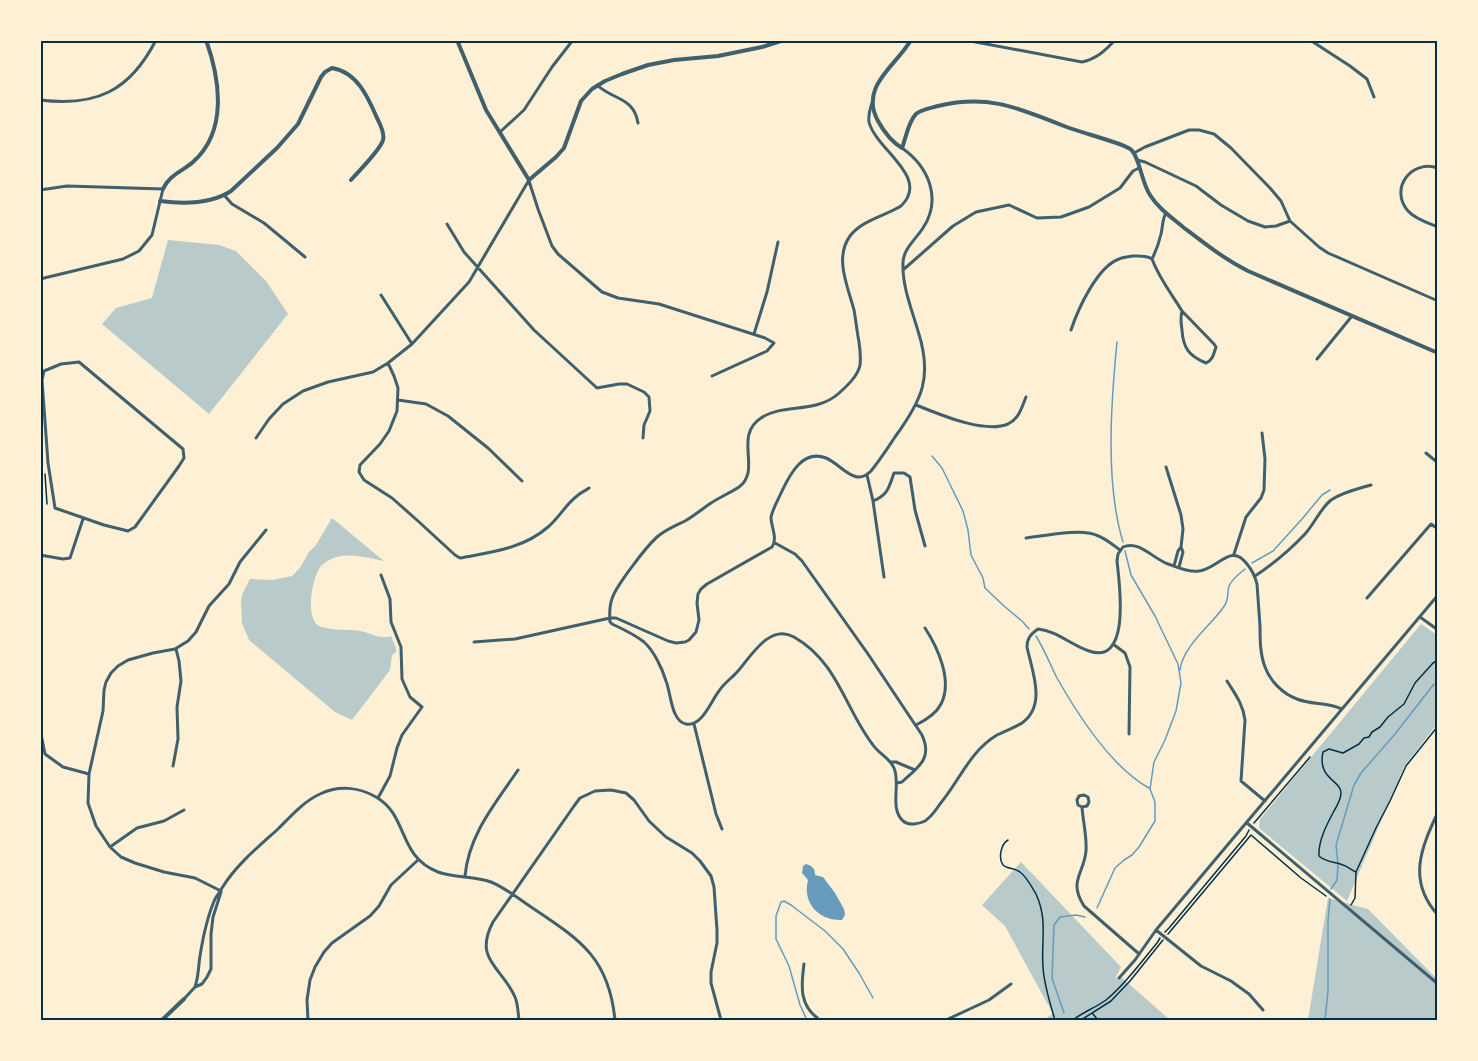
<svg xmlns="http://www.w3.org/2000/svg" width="1478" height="1061" font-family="'Work Sans',sans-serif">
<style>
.green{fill:#b9caca}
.water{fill:#669bbc}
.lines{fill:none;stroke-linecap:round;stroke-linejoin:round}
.stream{stroke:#669bbc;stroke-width:1.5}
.path{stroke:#003049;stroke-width:1.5}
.minor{stroke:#3f606c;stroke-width:3}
.tertiary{stroke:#3f606c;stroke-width:4}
.neatline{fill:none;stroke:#003049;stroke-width:2}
</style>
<rect width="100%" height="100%" fill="#fdf0d5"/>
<path class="green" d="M 168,240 L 219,245 L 236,251 L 266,281 L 288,314 L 209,414 L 102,324 L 116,308 L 152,298 Z
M 332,518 L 384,561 C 367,558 346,551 329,560 C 326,562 321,565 319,569 C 312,580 305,618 319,626 C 329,631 348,629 360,631 C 372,633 380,640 391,636 L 396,648 L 396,652 L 392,655 L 390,670 L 352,720 L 335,712 L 249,640 L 242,623 L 241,603 L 242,595 L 250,579 L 273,580 L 292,576 L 300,568 L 309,552 L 316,545 Z
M 1421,624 L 1437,635 L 1437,724 L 1404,767 L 1347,901 L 1259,828 L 1260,819 Z
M 1021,862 L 1121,967 L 1115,979 L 1120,976 L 1170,1020 L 1043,1020 L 1053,1014 L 1005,926 L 982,905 Z
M 1328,898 L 1368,909 L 1437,979 L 1437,1020 L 1308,1020 Z"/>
<path class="water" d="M 806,864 C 812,866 815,868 815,875 L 823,877 L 835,893 L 844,909 L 845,915 L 842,920 C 819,921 802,903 808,880 L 802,873 L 803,866 Z"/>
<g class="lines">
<path class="stream" d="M 1117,342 C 1111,403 1105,483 1123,542
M 932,456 L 942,468 L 963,511 L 968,530 L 971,555 L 983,578 L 985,588 L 1004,606 L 1023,622 L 1029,629
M 1252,563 L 1273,551 L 1302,519 L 1322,495 L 1330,490
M 1036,636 C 1044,649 1050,664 1057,678 C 1078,715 1111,767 1149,788
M 1180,670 C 1183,645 1212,625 1225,605 C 1229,598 1227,593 1229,586 C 1232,579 1239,574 1245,569
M 1331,889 L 1337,880 L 1338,864 L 1336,845 L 1354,785 L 1361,773 L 1395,734 L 1434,684
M 1097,908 L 1115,868 L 1124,860 L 1132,855 L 1139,847 L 1155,821 L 1155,802 L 1150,789 L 1154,762 L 1165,740 L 1176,711 L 1181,683 L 1178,664 L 1155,616 L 1131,575 L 1125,551
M 1064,1013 L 1052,978 L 1054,925 L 1060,917 L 1076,915 L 1085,917
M 807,1020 L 800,1005 L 789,966 L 776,939 L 776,916 L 781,902 L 784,901 L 791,905 L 825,931 L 843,949 L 859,973 L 873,998
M 1325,1020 L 1328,991 L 1328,920 L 1330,899"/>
<path class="path" d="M 45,474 L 47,504
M 1254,823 L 1310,757
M 1008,840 C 1001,844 998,858 1003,865 C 1007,869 1015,868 1020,872 C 1026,876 1032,887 1036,894 C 1048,920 1041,940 1043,967 C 1044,985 1050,1003 1055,1020
M 1356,872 C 1351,870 1347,866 1343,865 C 1334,861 1327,863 1319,856 C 1318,841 1327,824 1334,811 C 1337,806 1341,799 1341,793 C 1341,780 1317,779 1323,752 L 1329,749 L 1343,753 L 1359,744 L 1364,738 L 1369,737 L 1372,732 L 1380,727 L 1388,717 L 1404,704 L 1415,683 L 1433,663 L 1438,660
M 1351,905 L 1355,898 L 1356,872 L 1376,828 L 1390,801 L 1406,766 L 1438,726
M 1165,932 L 1169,928 L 1246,836 L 1249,830
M 1168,934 L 1251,835 L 1301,878 L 1326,896
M 1093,1014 L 1098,1020
M 1073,1020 C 1083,1012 1095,1008 1106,1000 C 1125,985 1141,962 1157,943 L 1160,938
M 1081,1020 L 1111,1001 L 1130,981 L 1163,940"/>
<path class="minor" d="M 965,40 L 1082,62 C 1096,59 1105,51 1115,40
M 1310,40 L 1350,66 L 1367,79 L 1374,97
M 597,85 C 613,100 634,97 638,123
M 40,100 C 96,107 130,91 156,40
M 872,103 C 870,109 868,115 869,122 C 876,150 931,177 901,206 C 885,216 862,220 850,236 C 834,258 848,287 854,310 C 856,321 857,332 859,342 C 860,349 861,357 860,365 C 858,376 847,386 838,394 C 815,414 783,403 761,418 C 733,436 762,470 739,487 C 730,493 720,497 711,503 C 702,509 694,516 685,521 C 675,526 665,530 657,537 C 646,547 637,560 628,572 C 615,591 608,598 610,622 L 612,624 C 623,629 634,634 644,642 C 654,651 662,668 666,681 C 671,693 671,721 686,724 C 702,727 711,701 719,691 C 724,683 732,678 738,671 C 751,656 770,623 794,637 C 838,662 845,709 873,745 C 879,754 890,758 894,768 C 901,784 889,808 903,821 C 909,826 919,824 925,821 C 931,817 936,810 940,804 C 960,780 970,751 997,735 C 1005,731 1014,728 1022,723 C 1047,705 1032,671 1027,647 C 1027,638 1031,634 1038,629 C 1057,631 1071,645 1089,651 C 1132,666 1119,581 1117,561 L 1118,554 L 1123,547 C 1139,540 1152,558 1168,564 C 1177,567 1189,573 1199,571 C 1218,569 1231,542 1247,564 C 1252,570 1255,576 1257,584 C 1258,598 1259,612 1260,626 C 1260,639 1260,654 1265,667 C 1270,681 1283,694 1297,699 C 1311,705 1328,702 1342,709
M 500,132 L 524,110 L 552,67 L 573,40
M 1134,153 L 1145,147 L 1189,130 L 1199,130 L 1214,134 L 1231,148 L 1270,188 L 1281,201 L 1290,221 L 1276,226 L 1265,227 L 1248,221 L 1221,205 L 1196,186 L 1145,162 L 1137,160
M 1438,168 C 1411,159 1389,189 1408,211 C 1415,219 1428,223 1438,227
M 529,181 L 538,209 L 552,246 L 558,254 L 602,292 L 618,298 L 659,304 L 765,338 L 774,343 L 767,351 L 712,376
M 40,190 L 67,186 L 163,189 L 152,235 L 139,251 L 123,259 L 40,279
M 224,195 L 232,204 L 264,223 L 305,257
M 1166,213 C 1162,220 1163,226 1161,234 C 1159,243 1156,251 1152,259 C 1159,278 1171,293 1182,311 L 1183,312 L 1214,344 L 1216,347 C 1214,353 1213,360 1206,363 C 1189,356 1183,348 1182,330 C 1181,323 1180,318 1182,311
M 1290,221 L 1319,247 L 1328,253 L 1438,301
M 447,224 L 464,252 L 534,330 L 597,388 L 619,384 L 627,384 L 644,392 L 649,397 L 650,411 L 644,425 L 643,438
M 903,270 L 953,226 L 976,212 L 1009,205 L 1037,218 L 1061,217 L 1089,207 L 1120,188 L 1133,171 L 1139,168
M 381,295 L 412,344
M 1071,330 C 1078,309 1097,267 1119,259 C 1123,257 1128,257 1133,256 C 1140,256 1146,255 1152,259
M 754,334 L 767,292 L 778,242
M 1317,359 L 1352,316
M 79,362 L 183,449 L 184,458 L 179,466 L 135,527 L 128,531 L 104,525 L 55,508 L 48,463 L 42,380 L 44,371 L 61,364 Z
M 388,363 L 394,376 L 398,388 L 397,411 L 389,431 L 380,444 L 360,465 L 359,472 L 364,480 L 392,498 L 418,521 L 455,555 L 460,558 C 491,552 523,549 548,527 C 559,518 566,504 577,496 C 580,493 585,491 589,488
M 398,400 L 426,404 L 448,416 L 488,448 L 522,481
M 916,405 C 939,414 984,434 1008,424 C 1019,419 1022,407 1026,397
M 256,438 L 269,419 L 283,404 L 303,391 L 328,382 L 373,372 L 388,363 L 412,344 L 469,282 L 529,180
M 1426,453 L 1438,463
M 1166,467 L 1181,515 L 1183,529 L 1181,547 L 1183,552 L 1179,567
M 867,475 L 873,501 L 884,577
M 873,501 C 888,495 889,487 894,473 L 904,473 L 910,477 L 915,510 L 925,546
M 1026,538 C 1043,536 1081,528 1096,535 C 1105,538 1113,545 1120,550
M 775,543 L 795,554 L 802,561 L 868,654 L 922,735 C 933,759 918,767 902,782 L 897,783
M 1234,554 L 1246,517 L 1261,498 L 1264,490 L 1265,459 L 1262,433
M 40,555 L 63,559 L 70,558 L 83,519
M 1174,566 L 1178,551 L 1181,547
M 1255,576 C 1273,564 1290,550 1305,534 C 1315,523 1320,509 1331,500 C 1343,492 1357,489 1371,485
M 1367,598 L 1431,524 L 1438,529
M 1420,617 L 1438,630
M 474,642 L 515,639 L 610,618 L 616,618 L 668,641 L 676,643 L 685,642 L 689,640 L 696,632 L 699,620 L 697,603 L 698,594 L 701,589 L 707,584 L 772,547 C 778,538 771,527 771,517 C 773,508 778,500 782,491 C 790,474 803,449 826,458 C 836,462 843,472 854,476 C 861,479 866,476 871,471 C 880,460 887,449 895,437 C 922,400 933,377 918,331 C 912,310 902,286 903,263 C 903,249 916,239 923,228 C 942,199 929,167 902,148
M 1113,644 L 1125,653 L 1130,667 L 1129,734
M 1227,681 C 1235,694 1243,704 1245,720 L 1241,781 L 1265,801
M 694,724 L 716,814 L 722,829
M 916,725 C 926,720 936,714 941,704 C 953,681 938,648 925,628
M 40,729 L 45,754 L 63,767 L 89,774
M 891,762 L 896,762 L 915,770
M 173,766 L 178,739 L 177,707 L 181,681 L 179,661 L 176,649
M 378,798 L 390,776 L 397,748 L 402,735 L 422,707 L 410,697 L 402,679 L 401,647 L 391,622 L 390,599 L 381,575
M 1082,807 L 1087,806 L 1089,802 L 1088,797 L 1084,795 L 1079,796 L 1077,800 L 1078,805 L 1082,807 C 1083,822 1087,836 1086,851 C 1084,874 1068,881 1084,906 L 1138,953
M 1438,812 C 1421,848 1407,881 1438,915
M 1247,823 L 1438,984
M 110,847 L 137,828 L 164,821 L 184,810
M 465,876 C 469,834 495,804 518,770
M 221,891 L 195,878 L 164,872 L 135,863 L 121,857 L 110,847 L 96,826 L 88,803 L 89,774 L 103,711 L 104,690 L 106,682 L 111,673 L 118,666 L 128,660 L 153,653 L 175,649 L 188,641 L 196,632 L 209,606 L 229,584 L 240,562 L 266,530
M 1156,930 L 1201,966 L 1231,981 L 1249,994 L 1263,1010
M 804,964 C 801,986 799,1006 820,1020
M 1119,978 L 1135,960 L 1156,930 L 1438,595
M 195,987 C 199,975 198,968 200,956 C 203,937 207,917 215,899 C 217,895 220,892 222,888 C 236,865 258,847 278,829 C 290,817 304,801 320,794 C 338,785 359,787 376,797 C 409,816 397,856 438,872 C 455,878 474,876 491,882 C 506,888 520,900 534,909 C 582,941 609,959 615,1020
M 184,999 L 195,987 L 202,984 L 207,977 L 211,969 L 211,934 L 213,917 L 221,892
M 308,1020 L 307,1000 L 310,980 L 315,967 L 324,952 L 332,943 L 370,916 L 379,906 L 391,885 L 418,860
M 519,1020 C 518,1013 518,1004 515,997 C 502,967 473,960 493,922 L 574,806 L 580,798 L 595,791 L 611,790 L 626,793 L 634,800 L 649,821 L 666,837 L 692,853 L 700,861 L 711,876 L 714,887 L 717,930 L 717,943 L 711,972 L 711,983 L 721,1020
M 946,1020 L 989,1000 L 1011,984"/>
<path class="tertiary" d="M 457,40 L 486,110 L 529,180 L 556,157 L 564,148 L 581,101 L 592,89 L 605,81 L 622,74 L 648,65 L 674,60 L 718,56 L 762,47 L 784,40
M 911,40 C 896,66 859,86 878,121 C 884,132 892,142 902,148 C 906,138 908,122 916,114 C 922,109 931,108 938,106 C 989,94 1018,108 1064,126 C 1083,133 1103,138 1122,145 C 1126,147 1131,148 1133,152 C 1140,161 1142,183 1150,195 C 1158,208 1171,217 1183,227 C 1204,243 1224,259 1248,271 L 1438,353
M 163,189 C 169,175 183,171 193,162 C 228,131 220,79 206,40
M 160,201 C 182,204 211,204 231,191 L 277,148 L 298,124 L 321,77 L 325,72 L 332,68 C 357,72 368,97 377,118 C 380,124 385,133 383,140 C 381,149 358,172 351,180
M 162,1020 L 184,999"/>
</g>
<rect width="1478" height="1061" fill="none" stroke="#fdf0d5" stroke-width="84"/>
<rect x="42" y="42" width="1394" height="977" class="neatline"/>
</svg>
